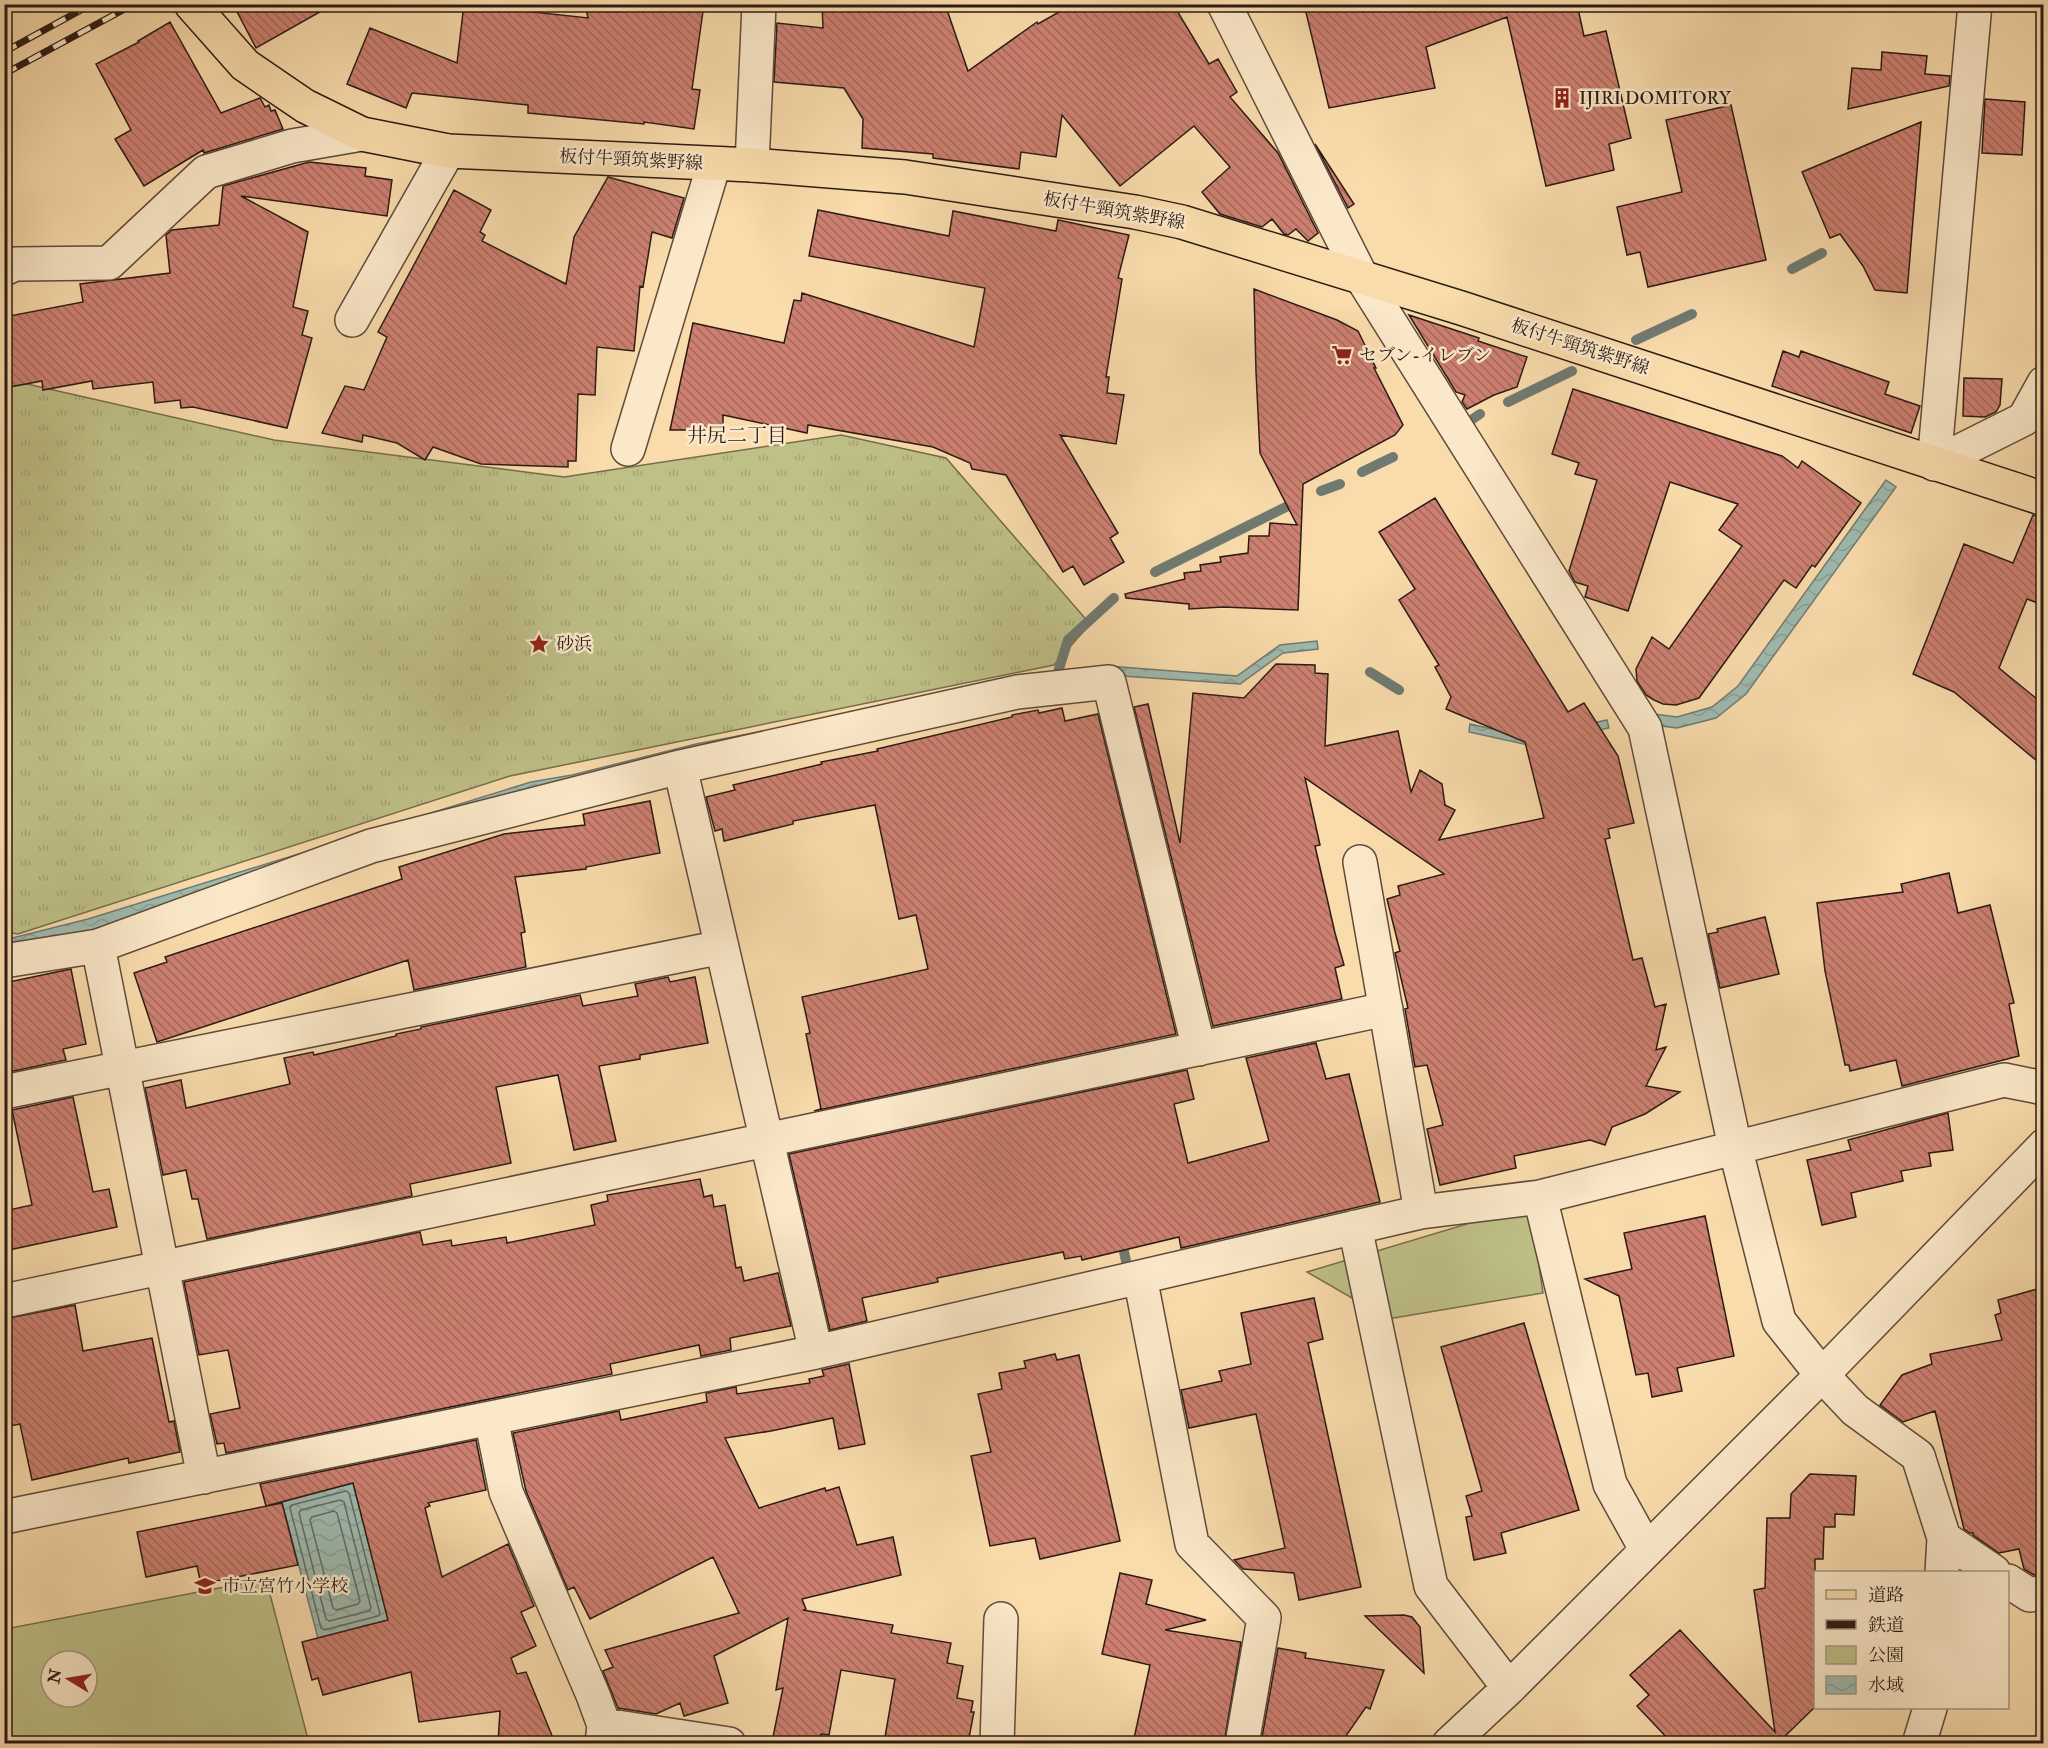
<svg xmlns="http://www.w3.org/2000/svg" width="2048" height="1748" font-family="'IM FELL Double Pica','Noto Serif JP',serif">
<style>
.grass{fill:url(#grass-tufts);stroke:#746e4e;stroke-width:1.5}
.green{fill:#bfc088;stroke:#746e4e;stroke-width:1.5;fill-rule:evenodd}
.water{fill:url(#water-waves);stroke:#707a71;stroke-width:1.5}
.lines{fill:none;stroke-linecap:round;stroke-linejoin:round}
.shore{stroke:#646a62;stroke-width:1.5}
.stream{stroke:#707a71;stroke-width:10}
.building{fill:url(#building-back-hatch);stroke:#2a1b14;stroke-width:1.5}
.minor-casing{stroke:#5e4b3a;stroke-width:36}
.major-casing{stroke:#2a1b14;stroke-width:36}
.minor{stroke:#fbe8c9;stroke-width:33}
.major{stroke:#f9dbac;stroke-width:33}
.rail-casing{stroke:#2a1b14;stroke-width:7}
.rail{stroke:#fbe8c9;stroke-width:4.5;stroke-dasharray:14;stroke-linecap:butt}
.labels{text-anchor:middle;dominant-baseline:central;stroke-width:5;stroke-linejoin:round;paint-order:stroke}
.poi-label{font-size:18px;fill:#2a1b14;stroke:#fbe8c9;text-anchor:start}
.street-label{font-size:18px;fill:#2a1b14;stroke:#fbe8c9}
.neighbourhood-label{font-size:20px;fill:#2a1b14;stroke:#fbe8c9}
</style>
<defs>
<pattern id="grass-tufts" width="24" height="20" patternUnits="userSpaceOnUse" patternTransform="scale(1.5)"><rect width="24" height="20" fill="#bfc088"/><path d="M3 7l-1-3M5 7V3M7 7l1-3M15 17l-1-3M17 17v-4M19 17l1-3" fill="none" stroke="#a4a474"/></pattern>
<pattern id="water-waves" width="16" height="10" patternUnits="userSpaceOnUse" patternTransform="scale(1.5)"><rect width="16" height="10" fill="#9ebaaf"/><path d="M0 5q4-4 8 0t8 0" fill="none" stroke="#889f96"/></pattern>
<pattern id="building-back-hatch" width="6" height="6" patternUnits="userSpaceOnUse" patternTransform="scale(1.5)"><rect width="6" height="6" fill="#cd8071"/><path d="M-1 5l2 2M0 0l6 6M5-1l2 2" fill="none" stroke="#a7685c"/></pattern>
</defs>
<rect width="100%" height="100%" fill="#f9dbac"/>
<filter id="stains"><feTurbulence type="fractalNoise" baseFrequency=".00333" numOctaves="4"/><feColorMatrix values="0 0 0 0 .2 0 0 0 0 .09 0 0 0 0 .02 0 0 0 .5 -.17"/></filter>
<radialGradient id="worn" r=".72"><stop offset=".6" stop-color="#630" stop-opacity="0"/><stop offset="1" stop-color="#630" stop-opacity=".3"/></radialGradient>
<path class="grass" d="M 5,379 L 274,440 L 564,477 L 841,435 L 946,458 L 1090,624 L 1054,665 L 510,776 L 18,934 L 5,932 Z"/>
<path class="green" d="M 1530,1205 L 1543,1293 L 1388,1319 L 1307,1272 Z
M 266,1579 L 309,1743 L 5,1743 L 5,1629 ZM 51,1661 L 87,1661 L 87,1697 L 51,1697 Z"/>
<path class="water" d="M 1886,480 L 1896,487 L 1746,694 L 1716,718 L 1677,728 L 1646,724 L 1647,713 L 1677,717 L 1712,707 L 1738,686 Z
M 1317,641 L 1318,649 L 1283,653 L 1240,684 L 1107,675 L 5,952 L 4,940 L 88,919 L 531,782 L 572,775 L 696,744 L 1108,666 L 1237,676 L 1280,645 Z
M 1607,720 L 1609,728 L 1528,745 L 1469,732 L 1470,724 L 1527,737 Z
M 353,1483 L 388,1620 L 318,1638 L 282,1502 Z"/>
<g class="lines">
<path class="shore" d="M 346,1491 L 349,1493 L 380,1614 L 378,1616 L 324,1630 L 321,1628 L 290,1508 L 292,1505 Z
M 340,1500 L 344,1502 L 371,1608 L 369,1611 L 329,1621 L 326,1619 L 299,1513 L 301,1510 Z
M 334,1511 L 337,1513 L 360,1601 L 358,1604 L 336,1610 L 333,1608 L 310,1520 L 312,1517 Z"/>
<path class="stream" d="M 1792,269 L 1822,253
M 1636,340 L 1692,314
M 1508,402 L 1572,371
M 1464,425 L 1480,414
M 1362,472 L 1393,457
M 1321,491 L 1340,484
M 1155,572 L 1298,501
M 1370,672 L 1399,690
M 1057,675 L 1068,640 L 1114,598
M 1121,1237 L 1127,1266"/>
</g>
<path class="building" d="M 233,4 L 334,4 L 256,48 Z
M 464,4 L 506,4 L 506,9 L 588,18 L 585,4 L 704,4 L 692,89 L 700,90 L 694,129 L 644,122 L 644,124 L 528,113 L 528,105 L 412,93 L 406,108 L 347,84 L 370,28 L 457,63 Z
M 822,4 L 945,4 L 968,71 L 1037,22 L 1038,24 L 1073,4 L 1173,4 L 1209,64 L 1218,59 L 1237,92 L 1230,97 L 1278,153 L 1318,233 L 1308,241 L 1296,229 L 1288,235 L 1284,234 L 1272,219 L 1262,227 L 1220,214 L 1202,192 L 1230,167 L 1194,126 L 1120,186 L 1062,115 L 1056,157 L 1021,152 L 1019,169 L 933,158 L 933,154 L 862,148 L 863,119 L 844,88 L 774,82 L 777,23 L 823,28 Z
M 1304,4 L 1577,4 L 1584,36 L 1606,31 L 1631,138 L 1609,144 L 1614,170 L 1546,186 L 1507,17 L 1426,47 L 1435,88 L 1329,108 Z
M 170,22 L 221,113 L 260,98 L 265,107 L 269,105 L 271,111 L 275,110 L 283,129 L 204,153 L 203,150 L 144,186 L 115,139 L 131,130 L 96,64 L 139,42 L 138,41 Z
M 1882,52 L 1927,56 L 1925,74 L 1950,76 L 1949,86 L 1848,109 L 1852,68 L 1881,70 Z
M 1985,99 L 2025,102 L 2022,155 L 1982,153 Z
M 1731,105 L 1766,260 L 1648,287 L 1640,252 L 1627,255 L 1617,207 L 1682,192 L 1666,120 Z
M 1921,122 L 1907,293 L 1875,290 L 1863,266 L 1840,234 L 1830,238 L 1802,172 Z
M 1315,144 L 1354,204 L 1348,208 Z
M 309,162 L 366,168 L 365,176 L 392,180 L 387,216 L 241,196 L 308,232 L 293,307 L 308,311 L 302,335 L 312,338 L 287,428 L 193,407 L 181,408 L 180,400 L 155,403 L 153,382 L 93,389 L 92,381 L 43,390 L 42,381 L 4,388 L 4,317 L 83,302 L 80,284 L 170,273 L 166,235 L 172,230 L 219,225 L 223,186 Z
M 608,177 L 684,198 L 672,238 L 652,232 L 643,287 L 640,286 L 634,351 L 597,347 L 595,395 L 578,394 L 576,461 L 568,461 L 568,467 L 481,464 L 433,447 L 425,460 L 397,443 L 363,435 L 362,442 L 322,433 L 345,386 L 364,390 L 387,337 L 378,332 L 454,190 L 491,210 L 480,232 L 485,235 L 482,241 L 566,284 L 574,237 Z
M 818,210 L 949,236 L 953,211 L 1056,231 L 1058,220 L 1129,235 L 1118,278 L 1122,279 L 1106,377 L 1109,377 L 1107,393 L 1124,395 L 1116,444 L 1060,435 L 1118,533 L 1110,538 L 1124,562 L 1084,585 L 1073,566 L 1063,572 L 1006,475 L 972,469 L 970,463 L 933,447 L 808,425 L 807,433 L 723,415 L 723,430 L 670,430 L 693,323 L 784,343 L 794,300 L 801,301 L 802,293 L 974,347 L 985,288 L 809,256 Z
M 1254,289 L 1337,320 L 1358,331 L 1376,368 L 1374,368 L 1403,425 L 1395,435 L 1303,484 L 1298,610 L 1223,607 L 1189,609 L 1189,604 L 1126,598 L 1125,594 L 1185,579 L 1184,573 L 1201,571 L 1200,565 L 1221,562 L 1220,557 L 1248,553 L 1249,536 L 1269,536 L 1270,523 L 1297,525 L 1260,453 L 1256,372 Z
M 1409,315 L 1479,338 L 1478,341 L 1527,357 L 1517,387 L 1494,395 L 1467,409 L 1462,402 L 1465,395 L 1456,392 Z
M 1783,351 L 1799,357 L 1801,351 L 1889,382 L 1885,394 L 1920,406 L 1911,433 L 1772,386 Z
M 1964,378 L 2002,379 L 2000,405 L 1996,412 L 1985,417 L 1963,416 Z
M 1573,389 L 1782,456 L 1798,468 L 1802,461 L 1861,503 L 1815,567 L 1812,565 L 1796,588 L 1784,580 L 1699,698 L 1676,705 L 1663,704 L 1654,700 L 1646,695 L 1637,681 L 1636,669 L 1652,637 L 1669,649 L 1742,546 L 1719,530 L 1738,504 L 1670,482 L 1628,611 L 1585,597 L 1588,586 L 1575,582 L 1569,571 L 1597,480 L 1575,474 L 1579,463 L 1552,454 Z
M 1435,498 L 1568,712 L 1584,703 L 1618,756 L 1634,823 L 1608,829 L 1610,838 L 1605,839 L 1633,960 L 1642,958 L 1655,1007 L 1666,1004 L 1656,1050 L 1666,1047 L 1646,1086 L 1680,1092 L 1645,1114 L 1612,1127 L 1605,1145 L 1590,1140 L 1514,1156 L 1516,1168 L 1440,1185 L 1427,1129 L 1443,1125 L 1427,1065 L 1415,1067 L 1405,1009 L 1408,1008 L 1395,953 L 1400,951 L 1387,899 L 1400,895 L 1398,886 L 1444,874 L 1305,778 L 1320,845 L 1315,846 L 1335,933 L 1344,965 L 1335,968 L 1342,999 L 1213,1026 L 1134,707 L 1148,704 L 1180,843 L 1193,693 L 1244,698 L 1276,664 L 1315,665 L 1315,673 L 1328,674 L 1325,746 L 1398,731 L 1411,792 L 1420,770 L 1442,784 L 1445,805 L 1455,810 L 1439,840 L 1544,818 L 1525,742 L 1446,709 L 1451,697 L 1435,667 L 1439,665 L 1399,600 L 1415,589 L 1379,532 Z
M 2033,515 L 2043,517 L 2043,605 L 2027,599 L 1999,668 L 2043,704 L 2043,766 L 1954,692 L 1913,674 L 1964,544 L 2013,563 Z
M 1062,708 L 1065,721 L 1098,714 L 1176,1034 L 814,1111 L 821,1109 L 806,1034 L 810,1033 L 802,997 L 928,969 L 916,915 L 899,919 L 875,805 L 793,821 L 793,824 L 724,841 L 722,829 L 715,831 L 706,797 L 735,790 L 733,785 L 822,764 L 821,762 L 878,751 L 877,749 L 1012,717 L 1012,715 L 1038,710 L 1039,713 Z
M 650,801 L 660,853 L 586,867 L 586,869 L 515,877 L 525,932 L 521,933 L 526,967 L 414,990 L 408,960 L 157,1042 L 134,973 L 167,962 L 165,957 L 402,879 L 399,867 L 504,834 L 585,825 L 583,814 Z
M 1949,873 L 1958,913 L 1990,905 L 2014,1003 L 2009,1004 L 2019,1056 L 1902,1086 L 1896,1060 L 1850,1071 L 1849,1065 L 1845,1065 L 1825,971 L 1817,903 L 1903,892 L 1901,884 Z
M 1765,917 L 1779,974 L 1720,988 L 1708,934 L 1718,932 L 1717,929 Z
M 71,969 L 86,1044 L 63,1049 L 66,1060 L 4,1073 L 4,983 Z
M 668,977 L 670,982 L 695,977 L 708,1043 L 640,1055 L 640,1059 L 599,1066 L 616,1141 L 574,1150 L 558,1075 L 496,1087 L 511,1163 L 410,1184 L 412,1196 L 207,1239 L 198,1199 L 192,1199 L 186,1170 L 163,1175 L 145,1088 L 181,1080 L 186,1108 L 290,1084 L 284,1058 L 313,1052 L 314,1055 L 396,1036 L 396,1034 L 421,1029 L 421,1027 L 580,995 L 583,1006 L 638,996 L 635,984 Z
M 1316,1043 L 1326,1079 L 1349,1074 L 1380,1202 L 1181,1248 L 1179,1237 L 1082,1260 L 1081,1256 L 1065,1259 L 1063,1252 L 937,1278 L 938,1282 L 862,1298 L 867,1321 L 830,1330 L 789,1154 L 1187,1070 L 1194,1099 L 1174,1104 L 1188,1163 L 1269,1141 L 1246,1058 Z
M 73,1097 L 93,1192 L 109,1189 L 117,1227 L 4,1251 L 4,1211 L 32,1205 L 12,1110 Z
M 1948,1113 L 1953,1150 L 1929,1153 L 1931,1166 L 1901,1171 L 1903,1181 L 1851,1193 L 1856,1217 L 1822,1225 L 1807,1160 L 1851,1150 L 1848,1140 Z
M 700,1179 L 704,1197 L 712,1195 L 714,1207 L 725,1205 L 736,1268 L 741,1267 L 744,1281 L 778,1273 L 791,1326 L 730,1338 L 731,1350 L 701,1356 L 699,1345 L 610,1364 L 612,1374 L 226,1453 L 224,1443 L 217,1444 L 210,1414 L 240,1408 L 228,1350 L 199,1355 L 184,1282 L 420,1232 L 423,1245 L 451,1240 L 452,1246 L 506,1237 L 507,1243 L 595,1225 L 591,1205 L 608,1201 L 607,1195 Z
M 1705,1216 L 1734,1356 L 1677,1368 L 1682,1391 L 1652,1397 L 1648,1373 L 1636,1375 L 1619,1296 L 1585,1279 L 1632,1269 L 1624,1233 Z
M 2037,1289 L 2043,1315 L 2043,1574 L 2034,1575 L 2024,1569 L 2019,1549 L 1999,1553 L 1973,1535 L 1973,1533 L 1970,1533 L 1964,1529 L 1935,1411 L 1903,1422 L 1880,1405 L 1902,1375 L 1932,1364 L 1930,1354 L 2002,1340 L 1995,1315 L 2001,1313 L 1998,1300 Z
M 1314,1298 L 1323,1339 L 1308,1343 L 1361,1587 L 1299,1600 L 1294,1573 L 1243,1569 L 1234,1560 L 1285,1548 L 1256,1414 L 1189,1428 L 1181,1390 L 1222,1381 L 1219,1371 L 1251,1364 L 1241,1313 Z
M 75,1305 L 83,1351 L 152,1338 L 169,1422 L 174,1421 L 180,1452 L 129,1463 L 128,1458 L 32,1480 L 20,1424 L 4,1427 L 4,1319 Z
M 1524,1323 L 1579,1510 L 1501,1533 L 1506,1553 L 1474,1560 L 1466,1517 L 1472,1516 L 1466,1496 L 1482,1491 L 1441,1347 Z
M 1055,1354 L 1057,1360 L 1079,1355 L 1120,1541 L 1040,1559 L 1035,1538 L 990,1546 L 971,1456 L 991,1452 L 978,1394 L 1002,1389 L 999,1373 L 1026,1368 L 1024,1361 Z
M 849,1364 L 865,1444 L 839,1449 L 833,1418 L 771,1431 L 725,1438 L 759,1508 L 825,1488 L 826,1491 L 839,1487 L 857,1545 L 893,1537 L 901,1575 L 802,1599 L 806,1609 L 803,1610 L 893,1625 L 891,1633 L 951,1643 L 947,1663 L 963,1666 L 957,1698 L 973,1701 L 971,1712 L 974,1712 L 968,1743 L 884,1743 L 895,1679 L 841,1670 L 829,1735 L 821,1734 L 819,1743 L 773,1737 L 783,1688 L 776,1690 L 788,1618 L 714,1656 L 728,1703 L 684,1716 L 680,1703 L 656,1714 L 618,1708 L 603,1671 L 613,1667 L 605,1650 L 739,1613 L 713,1557 L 590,1619 L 574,1587 L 568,1590 L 526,1491 L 513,1433 L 619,1411 L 621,1420 L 707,1402 L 706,1393 L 736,1387 L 737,1394 L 810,1383 L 809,1379 L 824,1376 L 822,1370 Z
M 476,1440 L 486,1490 L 428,1503 L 430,1506 L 425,1508 L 442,1577 L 508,1544 L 534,1606 L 521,1612 L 536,1646 L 511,1658 L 517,1674 L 526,1672 L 555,1743 L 498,1743 L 500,1711 L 419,1722 L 411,1672 L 323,1695 L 318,1678 L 312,1680 L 302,1642 L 388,1620 L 353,1483 L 266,1506 L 260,1484 Z
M 1810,1474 L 1856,1476 L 1854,1515 L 1835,1514 L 1835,1527 L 1824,1527 L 1823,1559 L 1815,1559 L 1815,1707 L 1782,1739 L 1786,1743 L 1672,1743 L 1637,1706 L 1649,1695 L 1630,1675 L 1680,1630 L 1775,1732 L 1754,1590 L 1765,1588 L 1767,1518 L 1790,1518 L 1791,1494 Z
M 282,1503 L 298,1565 L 201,1584 L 197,1566 L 146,1577 L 137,1532 Z
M 1120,1573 L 1152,1580 L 1146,1604 L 1206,1620 L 1165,1630 L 1241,1642 L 1224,1743 L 1133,1743 L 1150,1665 L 1102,1654 Z
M 1404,1615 L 1412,1617 L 1420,1627 L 1424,1673 L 1365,1616 Z
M 1278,1648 L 1306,1653 L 1305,1658 L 1384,1670 L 1370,1709 L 1366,1707 L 1341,1743 L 1261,1743 Z"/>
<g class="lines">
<g class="minor-casing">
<path id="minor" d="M 1224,4 L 1362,278 L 1645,728 L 1735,1147 L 1779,1321 L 1822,1375 L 1855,1410 L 1918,1456 L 1944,1538 L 1942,1572
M 1975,4 L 1934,464 L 2024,419 L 2044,383
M 752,165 L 759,4
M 4,269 L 15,264 L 109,263 L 206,172 L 292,146 L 362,134
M 352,320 L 448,151
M 628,449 L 714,164
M 680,767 L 816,1352
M 1360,862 L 1421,1212
M 98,946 L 204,1477
M 4,961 L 98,946 L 371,846 L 680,767 L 1017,692 L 1109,682 L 1199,1049
M 4,1092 L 722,947
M 1540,1197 L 1610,1484 L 1646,1549
M 1355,1227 L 1431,1586 L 1509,1688
M 1140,1277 L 1192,1544 L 1264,1618 L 1242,1744
M 4,1301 L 1386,1009
M 491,1418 L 506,1492 L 593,1695 L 604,1725 L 602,1744
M 4,1517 L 816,1352 L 1421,1212 L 1540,1197 L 2004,1080 L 2044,1088
M 1944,1538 L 1994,1572
M 2008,1581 L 2030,1595 L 2044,1592
M 604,1725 L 729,1744
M 997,1744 L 1001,1619
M 1449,1744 L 1509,1688 L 1822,1375 L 2044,1146
M 1919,1744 L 1930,1708"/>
</g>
<g class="major-casing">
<path id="major" d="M 191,4 L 245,65 L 305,106 L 362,134 L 448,151 L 752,165 L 905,177 L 1135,212 L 1182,222 L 1461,308 L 2044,499"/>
</g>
<use href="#minor" class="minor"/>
<use href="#major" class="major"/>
<g class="rail-casing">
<path id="rail" d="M 4,52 L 92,4
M 4,74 L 134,4"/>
</g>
<use href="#rail" class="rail"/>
</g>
<defs>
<g id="building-bare" transform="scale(1.62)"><path d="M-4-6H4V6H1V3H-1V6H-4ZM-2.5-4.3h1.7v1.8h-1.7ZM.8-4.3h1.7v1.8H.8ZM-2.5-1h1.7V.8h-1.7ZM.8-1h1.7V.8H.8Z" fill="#8f2418" stroke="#fbe8c9" stroke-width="2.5" paint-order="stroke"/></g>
<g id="supermarket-bare" transform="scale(1.62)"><path d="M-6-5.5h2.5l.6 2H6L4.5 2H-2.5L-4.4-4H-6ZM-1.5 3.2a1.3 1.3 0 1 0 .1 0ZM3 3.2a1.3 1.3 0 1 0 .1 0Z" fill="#8f2418" stroke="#fbe8c9" stroke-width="2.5" paint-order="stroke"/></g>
<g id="sight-bare" transform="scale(1.62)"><path d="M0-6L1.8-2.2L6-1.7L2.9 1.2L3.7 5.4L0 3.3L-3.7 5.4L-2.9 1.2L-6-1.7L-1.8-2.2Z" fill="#8f2418" stroke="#fbe8c9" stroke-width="2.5" paint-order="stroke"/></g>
<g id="school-bare" transform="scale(1.62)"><path d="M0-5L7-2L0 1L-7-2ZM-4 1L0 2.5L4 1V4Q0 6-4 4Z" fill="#8f2418" stroke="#fbe8c9" stroke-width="2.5" paint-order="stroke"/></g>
</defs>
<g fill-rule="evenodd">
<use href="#building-bare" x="1562" y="98"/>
<use href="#supermarket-bare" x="1342" y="355"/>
<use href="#sight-bare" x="539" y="644"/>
<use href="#school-bare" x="205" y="1586"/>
</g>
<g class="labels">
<g class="poi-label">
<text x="1579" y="98">IJIRI DOMITORY</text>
<text x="1359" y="355">セブン-イレブン</text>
<text x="556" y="644">砂浜</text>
<text x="222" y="1586">市立宮竹小学校</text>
</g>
<g class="street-label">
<text transform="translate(631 160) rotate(3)">板付牛頸筑紫野線</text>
<text transform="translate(1114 211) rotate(10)">板付牛頸筑紫野線</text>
<text transform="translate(1580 347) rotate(18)">板付牛頸筑紫野線</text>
</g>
<g class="neighbourhood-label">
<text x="737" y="435">井尻二丁目</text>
</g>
</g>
<rect width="2048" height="1748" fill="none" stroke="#f9dbac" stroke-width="24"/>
<rect x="6" y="6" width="2036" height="1736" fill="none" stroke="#2a1b14" stroke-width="3"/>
<rect x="12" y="12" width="2024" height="1724" fill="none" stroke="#2a1b14" stroke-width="1.5"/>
<rect x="1814" y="1571" width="195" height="138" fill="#fbe8c9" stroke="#a79681" stroke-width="1.5"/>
<rect x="1826" y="1590" width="30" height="9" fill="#f9dbac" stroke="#a79681" stroke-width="1.5"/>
<text x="1868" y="1601" font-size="18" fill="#2a1b14">道路</text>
<rect x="1826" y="1620" width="30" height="9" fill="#2a1b14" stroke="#a79681" stroke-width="1.5"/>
<text x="1868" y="1631" font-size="18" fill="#2a1b14">鉄道</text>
<rect x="1826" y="1646" width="30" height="18" fill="#bfc088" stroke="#a79681" stroke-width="1.5"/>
<text x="1868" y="1661" font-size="18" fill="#2a1b14">公園</text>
<rect x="1826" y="1676" width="30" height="18" fill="url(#water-waves)" stroke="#a79681" stroke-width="1.5"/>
<text x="1868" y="1691" font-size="18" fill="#2a1b14">水域</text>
<g transform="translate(69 1679) rotate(281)"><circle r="28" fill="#fbe8c9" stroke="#a79681" stroke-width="1.5"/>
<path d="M0-4.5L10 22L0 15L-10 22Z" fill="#8f2418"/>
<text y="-9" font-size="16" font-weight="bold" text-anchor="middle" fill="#2a1b14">N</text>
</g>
<rect width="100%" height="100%" filter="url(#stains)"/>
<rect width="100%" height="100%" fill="url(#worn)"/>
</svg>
